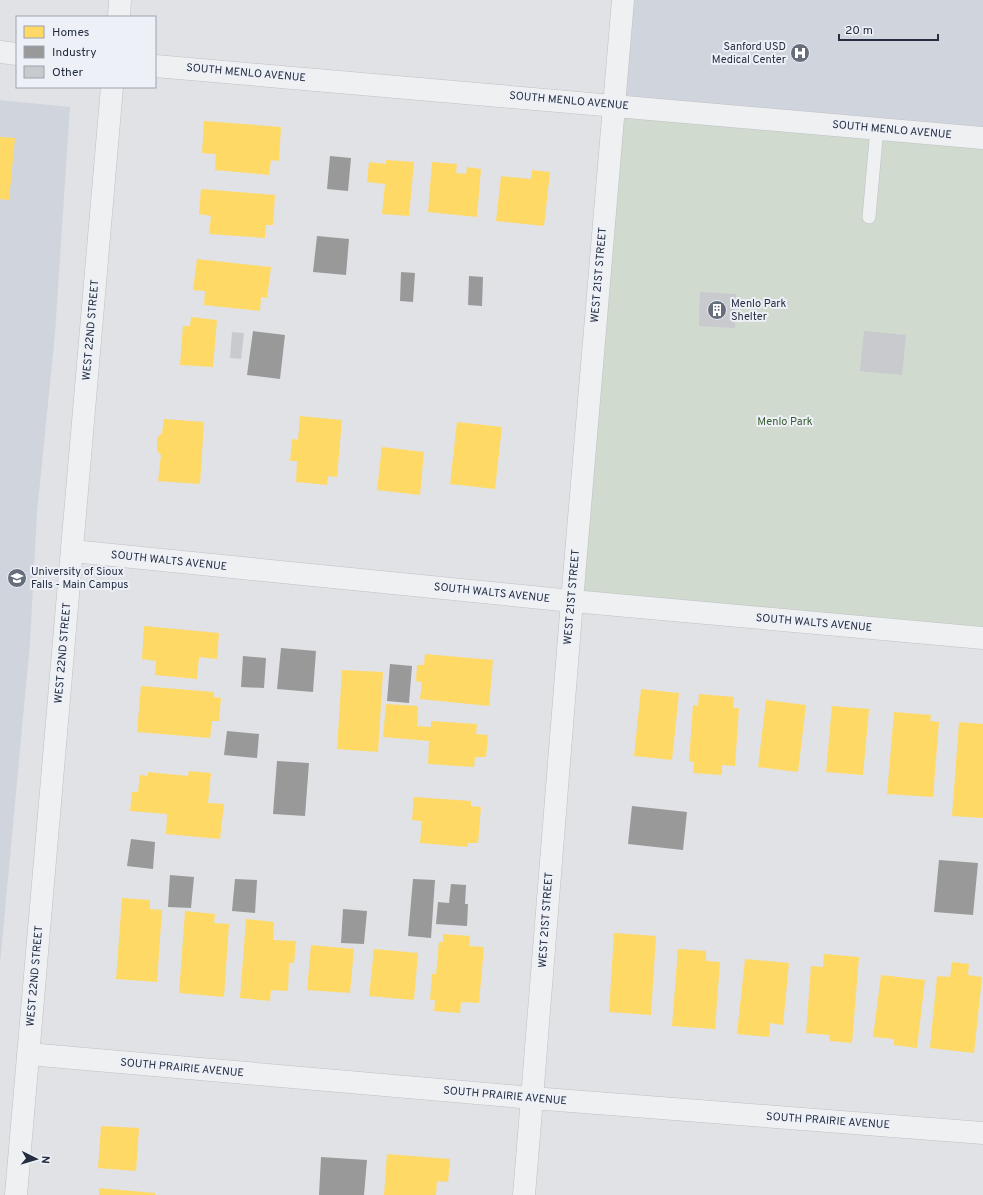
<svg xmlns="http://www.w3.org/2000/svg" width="983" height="1195" font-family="Overpass,sans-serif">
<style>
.built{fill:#d0d5dd}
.green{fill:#d0dacf}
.homes{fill:#ffd966}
.industry{fill:#999}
.building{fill:#c8cace}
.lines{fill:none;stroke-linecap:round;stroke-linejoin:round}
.service-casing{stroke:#bec0c4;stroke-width:14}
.minor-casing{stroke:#bec0c4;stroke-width:23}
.tertiary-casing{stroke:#bec0c4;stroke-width:23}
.service{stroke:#eff0f2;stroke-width:13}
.minor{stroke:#eff0f2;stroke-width:22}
.tertiary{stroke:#eff0f2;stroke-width:22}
.labels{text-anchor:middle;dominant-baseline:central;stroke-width:4;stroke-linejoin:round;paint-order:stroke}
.poi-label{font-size:11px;fill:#252e41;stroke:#edf0f6;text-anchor:start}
.street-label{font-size:11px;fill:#252e41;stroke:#edf0f6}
.park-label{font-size:11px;fill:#385e31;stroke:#edf0f6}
</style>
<rect width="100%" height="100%" fill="#e0e2e6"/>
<path class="built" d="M 623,0 L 983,0 L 983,138 L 613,105 Z
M 0,100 L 70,107 L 55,334 L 37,513 L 30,643 L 0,964 Z"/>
<path class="green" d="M 613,105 L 983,138 L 983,638 L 572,601 Z"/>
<path class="homes" d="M 204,121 L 281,127 L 279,161 L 271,160 L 269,175 L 215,170 L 216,154 L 202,153 Z
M 0,137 L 15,138 L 9,200 L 0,199 Z
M 386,160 L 414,162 L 409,216 L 382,214 L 385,184 L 367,182 L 369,162 L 386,164 Z
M 432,162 L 457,164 L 456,173 L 466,174 L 467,167 L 481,169 L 477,217 L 428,212 Z
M 532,170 L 550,172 L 544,226 L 496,221 L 501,176 L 531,179 Z
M 201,189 L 275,195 L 273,225 L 266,225 L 265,238 L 209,234 L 211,216 L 199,214 Z
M 197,259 L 271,267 L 267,298 L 261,297 L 260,311 L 204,305 L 205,291 L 193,290 Z
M 191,317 L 217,320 L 213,367 L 180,365 L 183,326 L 190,326 Z
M 300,416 L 342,420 L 337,477 L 328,476 L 327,485 L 296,482 L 297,461 L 290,461 L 292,439 L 298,440 Z
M 164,419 L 204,422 L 200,484 L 158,481 L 161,455 L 157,451 L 157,438 L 162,433 Z
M 457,422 L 502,427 L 495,489 L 450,484 Z
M 382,447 L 424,452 L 420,495 L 377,490 Z
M 144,626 L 219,633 L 217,659 L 199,657 L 197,679 L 155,675 L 156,661 L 142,659 Z
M 425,654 L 493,660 L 489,706 L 420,699 L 422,682 L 416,681 L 417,665 L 424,665 Z
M 342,670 L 383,672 L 378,752 L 337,749 Z
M 141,686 L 214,692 L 214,697 L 221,698 L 219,721 L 212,721 L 210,738 L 137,732 Z
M 641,689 L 679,693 L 672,760 L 634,756 Z
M 699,694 L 734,697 L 733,708 L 739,708 L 735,766 L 722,765 L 722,775 L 693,773 L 694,762 L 689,761 L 693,705 L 698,706 Z
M 766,700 L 806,705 L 798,772 L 758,767 Z
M 386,704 L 418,706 L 417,726 L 431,727 L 431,721 L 477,724 L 476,734 L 488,735 L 486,757 L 475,757 L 474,767 L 428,764 L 429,741 L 383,737 Z
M 832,706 L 869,709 L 863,775 L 826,772 Z
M 894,712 L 931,715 L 930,721 L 939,722 L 933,797 L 887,794 Z
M 959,722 L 983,724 L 983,818 L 952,816 Z
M 189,771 L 211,773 L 208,803 L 224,804 L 220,839 L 166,834 L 167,814 L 130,811 L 132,792 L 138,792 L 140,775 L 148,776 L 148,772 L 188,776 Z
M 414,797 L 471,801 L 471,806 L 481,807 L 478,843 L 468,843 L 468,847 L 420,843 L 422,821 L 412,820 Z
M 122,898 L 150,900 L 150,909 L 162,910 L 157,982 L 116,979 Z
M 185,911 L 215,914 L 214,923 L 229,924 L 224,997 L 179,993 Z
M 246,919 L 274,922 L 273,940 L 296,941 L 294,963 L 289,963 L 288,991 L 271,990 L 270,1001 L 240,998 Z
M 614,933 L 656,936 L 651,1015 L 609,1012 Z
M 443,934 L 470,936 L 469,946 L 484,947 L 479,1003 L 461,1002 L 460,1013 L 434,1011 L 435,1000 L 430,1000 L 432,974 L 436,974 L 439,942 L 443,942 Z
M 311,945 L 354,949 L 350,993 L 307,990 Z
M 374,949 L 418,953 L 414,1000 L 369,996 Z
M 678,949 L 706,951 L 706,961 L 720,962 L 715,1029 L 672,1026 Z
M 824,954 L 859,957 L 852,1043 L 830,1041 L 829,1035 L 806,1033 L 811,966 L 823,967 Z
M 745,959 L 789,963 L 783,1025 L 770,1023 L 769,1037 L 737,1034 Z
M 952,962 L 969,964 L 968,975 L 982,977 L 974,1053 L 930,1048 L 937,976 L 950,977 Z
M 881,975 L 925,980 L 917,1048 L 894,1045 L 894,1039 L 873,1037 Z
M 101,1126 L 139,1128 L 136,1171 L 98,1168 Z
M 387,1154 L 450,1159 L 448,1182 L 437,1181 L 436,1195 L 384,1195 Z
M 99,1188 L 155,1193 L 155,1195 L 99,1195 Z"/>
<path class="industry" d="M 330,156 L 351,158 L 348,191 L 327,189 Z
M 317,236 L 349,239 L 346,275 L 313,272 Z
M 401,272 L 415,273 L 413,302 L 400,301 Z
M 469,276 L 483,277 L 482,306 L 468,305 Z
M 253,331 L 285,335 L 280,379 L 247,375 Z
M 281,648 L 316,651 L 313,692 L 277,689 Z
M 243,656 L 266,658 L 264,688 L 241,687 Z
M 390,664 L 412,666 L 409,703 L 387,701 Z
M 227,731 L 259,734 L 257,758 L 224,755 Z
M 277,761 L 309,763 L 305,816 L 273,814 Z
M 632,806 L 687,812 L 683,850 L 628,844 Z
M 131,839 L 155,842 L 153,869 L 127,866 Z
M 939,860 L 978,863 L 973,915 L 934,912 Z
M 170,875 L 194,877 L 191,908 L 168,907 Z
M 235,879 L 257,880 L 255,913 L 232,911 Z
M 413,879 L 435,880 L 431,938 L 408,936 Z
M 451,884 L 466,885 L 465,904 L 468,904 L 467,926 L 436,924 L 438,902 L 449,903 Z
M 343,909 L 367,911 L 364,944 L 341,943 Z
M 321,1157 L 367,1160 L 364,1195 L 319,1195 Z"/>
<path class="building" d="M 700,292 L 736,294 L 735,328 L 699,326 Z
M 864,331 L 906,335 L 902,375 L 860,371 Z
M 232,332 L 244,333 L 241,359 L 230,358 Z"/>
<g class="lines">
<g class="service-casing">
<path id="service" d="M 869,217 L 877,128"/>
</g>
<g class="minor-casing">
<path id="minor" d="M 0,52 L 17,54
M 155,66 L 983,138
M 72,551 L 572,601 L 983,638
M 28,1054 L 532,1098 L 983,1133
M 524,1195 L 532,1098 L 572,601 L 623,0"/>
</g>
<g class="tertiary-casing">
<path id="tertiary" d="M 119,17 L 120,0
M 16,1195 L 112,87"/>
</g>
<use href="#service" class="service"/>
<use href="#minor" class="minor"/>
<use href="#tertiary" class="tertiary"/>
</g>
<defs>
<g id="hospital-disc" transform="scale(1)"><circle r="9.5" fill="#666d7b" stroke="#edf0f6"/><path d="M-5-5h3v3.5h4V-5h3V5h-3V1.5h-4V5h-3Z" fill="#fff"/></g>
<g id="building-disc" transform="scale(1)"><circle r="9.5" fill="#666d7b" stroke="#edf0f6"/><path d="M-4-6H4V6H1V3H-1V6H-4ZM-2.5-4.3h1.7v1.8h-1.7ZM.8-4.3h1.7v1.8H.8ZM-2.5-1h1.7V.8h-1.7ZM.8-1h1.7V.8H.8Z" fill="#fff"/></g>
<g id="university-disc" transform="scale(1)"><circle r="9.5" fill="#666d7b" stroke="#edf0f6"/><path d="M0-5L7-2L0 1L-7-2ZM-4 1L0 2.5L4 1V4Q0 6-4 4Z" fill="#fff"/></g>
</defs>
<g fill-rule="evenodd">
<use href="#hospital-disc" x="800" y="53"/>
<use href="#building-disc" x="717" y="310"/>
<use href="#university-disc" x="17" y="578"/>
</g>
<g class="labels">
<g class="poi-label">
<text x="786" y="47" text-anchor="end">Sanford USD<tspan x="786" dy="13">Medical Center</tspan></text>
<text x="731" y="304">Menlo Park<tspan x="731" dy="13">Shelter</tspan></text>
<text x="31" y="572">University of Sioux<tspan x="31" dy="13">Falls - Main Campus</tspan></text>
</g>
<g class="street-label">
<text transform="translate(246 73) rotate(5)">SOUTH MENLO AVENUE</text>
<text transform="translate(569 101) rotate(5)">SOUTH MENLO AVENUE</text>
<text transform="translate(892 130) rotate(5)">SOUTH MENLO AVENUE</text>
<text transform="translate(599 275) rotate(-85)">WEST 21ST STREET</text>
<text transform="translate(91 330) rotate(-85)">WEST 22ND STREET</text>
<text transform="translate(169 561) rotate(6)">SOUTH WALTS AVENUE</text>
<text transform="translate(492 593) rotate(6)">SOUTH WALTS AVENUE</text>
<text transform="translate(572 597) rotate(-85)">WEST 21ST STREET</text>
<text transform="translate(814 623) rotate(5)">SOUTH WALTS AVENUE</text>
<text transform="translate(63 653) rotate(-85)">WEST 22ND STREET</text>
<text transform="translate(546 920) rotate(-86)">WEST 21ST STREET</text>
<text transform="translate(35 976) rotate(-85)">WEST 22ND STREET</text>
<text transform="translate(182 1068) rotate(5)">SOUTH PRAIRIE AVENUE</text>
<text transform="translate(505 1096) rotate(5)">SOUTH PRAIRIE AVENUE</text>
<text transform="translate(828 1121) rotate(4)">SOUTH PRAIRIE AVENUE</text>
</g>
<g class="park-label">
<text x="785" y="422">Menlo Park</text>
</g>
</g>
<rect x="16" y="16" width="140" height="72" fill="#edf0f6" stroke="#9da2ae"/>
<rect x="24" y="26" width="20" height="12" fill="#ffd966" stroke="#9da2ae"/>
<text x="52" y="36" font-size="12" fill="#252e41">Homes</text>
<rect x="24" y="46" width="20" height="12" fill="#999999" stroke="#9da2ae"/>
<text x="52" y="56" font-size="12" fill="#252e41">Industry</text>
<rect x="24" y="66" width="20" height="12" fill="#c8cace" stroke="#9da2ae"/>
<text x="52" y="76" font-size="12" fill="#252e41">Other</text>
<g transform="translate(36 1159) rotate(95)" stroke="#edf0f6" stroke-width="3" paint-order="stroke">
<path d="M0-3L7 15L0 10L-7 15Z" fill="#252e41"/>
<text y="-6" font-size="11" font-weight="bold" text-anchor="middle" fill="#252e41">N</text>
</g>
<path d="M839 34v6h99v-6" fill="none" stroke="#252e41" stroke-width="2"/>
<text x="845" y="34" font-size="12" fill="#252e41" stroke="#edf0f6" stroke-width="3" paint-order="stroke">20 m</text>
</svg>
